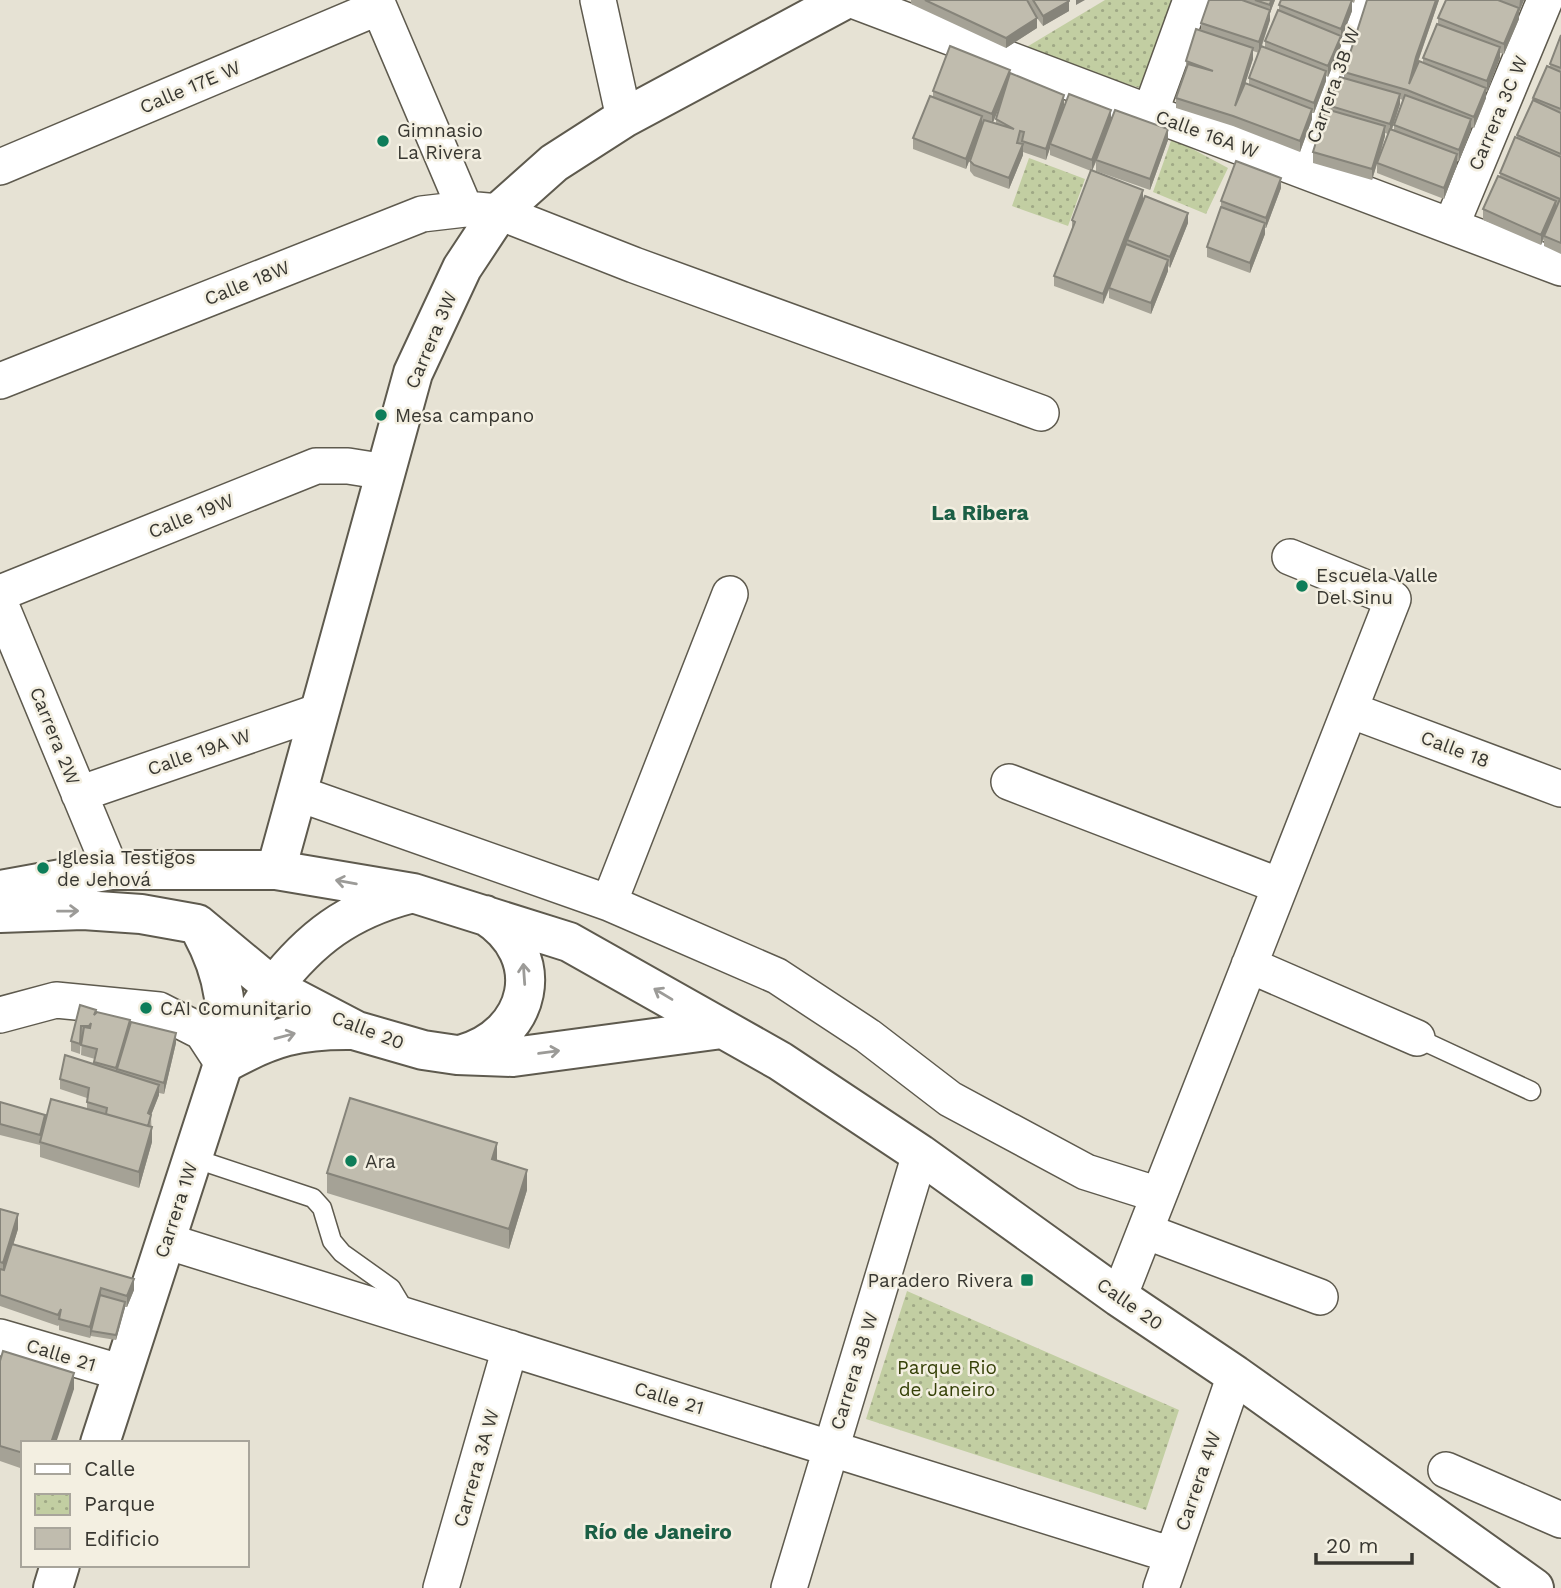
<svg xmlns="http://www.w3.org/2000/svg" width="1561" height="1588" font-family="'Work Sans',sans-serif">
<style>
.park{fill:url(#park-dots)}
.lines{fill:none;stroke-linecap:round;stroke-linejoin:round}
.service-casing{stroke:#5e5a4e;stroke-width:21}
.minor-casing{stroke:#5e5a4e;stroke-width:38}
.tertiary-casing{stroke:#5e5a4e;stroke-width:42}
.secondary-casing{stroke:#5e5a4e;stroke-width:42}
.service{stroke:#fff;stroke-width:18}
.minor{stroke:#fff;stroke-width:35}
.tertiary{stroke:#fff;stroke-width:38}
.secondary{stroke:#fff;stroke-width:38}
.wall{fill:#a5a296;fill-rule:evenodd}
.shaded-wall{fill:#86847a}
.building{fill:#c0bcae;stroke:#86847a;stroke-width:2}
.oneway{stroke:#9c9b98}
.poi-dot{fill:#0e7d59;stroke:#f3efe1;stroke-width:2.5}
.labels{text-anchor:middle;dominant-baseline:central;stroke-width:5;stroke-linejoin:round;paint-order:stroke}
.street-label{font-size:19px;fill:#383731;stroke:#f3efe1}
.poi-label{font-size:19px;fill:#383731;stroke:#f3efe1;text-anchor:start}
.park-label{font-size:19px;fill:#354007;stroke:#f3efe1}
.neighbourhood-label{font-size:21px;font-weight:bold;fill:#1b5f45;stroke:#f3efe1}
</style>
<defs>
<pattern id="park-dots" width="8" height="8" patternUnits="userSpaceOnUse" patternTransform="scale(1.75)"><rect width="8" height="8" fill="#c2cea2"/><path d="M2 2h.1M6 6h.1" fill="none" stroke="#9fa885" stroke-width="1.8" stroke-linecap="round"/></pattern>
</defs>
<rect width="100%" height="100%" fill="#e6e2d4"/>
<path class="park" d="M 1105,0 L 1175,0 L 1140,88 L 1020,51 Z
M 1172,138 L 1228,168 L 1206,214 L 1153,192 Z
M 1029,158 L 1085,179 L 1068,226 L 1012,206 Z
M 907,1291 L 1179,1410 L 1146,1510 L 866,1419 Z"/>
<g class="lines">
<g class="service-casing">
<path id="service" d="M 1417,1038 L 1531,1091
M 193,1158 L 313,1198 L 322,1208 L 332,1241 L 342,1253 L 391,1288 L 406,1313"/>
</g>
<g class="minor-casing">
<path id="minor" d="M 376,0 L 465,209
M 598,0 L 624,118
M 852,0 L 1561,268
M 1150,113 L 1191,0
M 0,167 L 379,7
M 1303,170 L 1364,0
M 1451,226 L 1545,0
M 0,381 L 422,214 L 465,209 L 499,212 L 634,265 L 1041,413
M 0,593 L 316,466 L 348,466 L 386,472
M 0,603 L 111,870
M 1350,710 L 1561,789
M 1009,782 L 1280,886
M 297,793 L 609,903 L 777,976 L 868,1036 L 950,1099 L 1086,1172 L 1159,1195
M 79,794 L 320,711
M 609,903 L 730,594
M 1249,965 L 1417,1038
M 0,1015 L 56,1000 L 159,1010 L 202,1032 L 223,1064
M 1145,1231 L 1320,1297
M 166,1241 L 1172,1555
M 1119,1297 L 1393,599 L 1290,557
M 0,1337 L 123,1373
M 1446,1470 L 1561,1520
M 441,1588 L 510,1348
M 789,1588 L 920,1154
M 1161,1588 L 1235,1375"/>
</g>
<g class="tertiary-casing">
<path id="tertiary" d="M 276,870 L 413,373 L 462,268 L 499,212 L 554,163 L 624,118 L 844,0
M 100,1443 L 223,1064 L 273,987
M 53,1588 L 60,1565"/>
</g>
<g class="secondary-casing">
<path id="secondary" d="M 0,890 L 111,870 L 276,870 L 413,893 L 569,942 L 780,1061 L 920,1154 L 1119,1297 L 1235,1375 L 1534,1588
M 0,913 L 83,910 L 141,914 L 197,924 L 273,987 L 357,1031 L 423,1050 L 457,1055 L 513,1057 L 722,1029
M 201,931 C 226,977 229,1013 223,1064
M 273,987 C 311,938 348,910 409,894
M 460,1055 C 532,1036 550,956 485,915
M 223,1064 C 271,1037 299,1029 354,1030"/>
</g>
<use href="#service" class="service"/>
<use href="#minor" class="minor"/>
<use href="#tertiary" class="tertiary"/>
<use href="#secondary" class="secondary"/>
</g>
<path class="wall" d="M 911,0 L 1069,0 L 1069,11 L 1043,26 L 1037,18 L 1037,28 L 1006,48 L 911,4 Z
M 1209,0 L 1275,0 L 1270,13 L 1270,20 L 1262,46 L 1265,48 L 1265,41 L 1279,10 L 1279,5 L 1281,0 L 1355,0 L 1354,3 L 1352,2 L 1352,11 L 1341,40 L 1341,46 L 1328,77 L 1326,76 L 1326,81 L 1314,113 L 1312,113 L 1312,119 L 1300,152 L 1233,126 L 1176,108 L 1176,98 L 1186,70 L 1186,61 L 1201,30 L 1201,23 ZM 1253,51 L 1259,53 L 1249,78 L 1249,85 L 1245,83 L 1253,59 Z
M 1367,0 L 1439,0 L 1415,71 L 1423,63 L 1423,58 L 1438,24 L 1438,18 L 1446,0 L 1524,0 L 1519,12 L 1519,19 L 1504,54 L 1500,53 L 1500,58 L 1487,92 L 1486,92 L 1486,98 L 1474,128 L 1471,127 L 1471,130 L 1459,161 L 1457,160 L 1457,165 L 1444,199 L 1377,173 L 1377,164 L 1372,180 L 1313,163 L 1313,152 L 1327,109 L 1327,105 L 1344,78 L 1344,72 ZM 1400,99 L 1403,100 L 1394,125 L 1394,130 L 1392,129 L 1400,104 ZM 1385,133 L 1388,134 L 1379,159 L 1385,136 Z
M 1561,35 L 1561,254 L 1544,246 L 1544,239 L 1541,245 L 1483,220 L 1483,209 L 1500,177 L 1500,173 L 1517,138 L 1517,135 L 1533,101 L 1533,98 L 1550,67 L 1550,64 Z
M 1010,73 L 1064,105 L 1060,119 L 1111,119 L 1168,140 L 1150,190 L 1096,171 L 1096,162 L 1092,171 L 1143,201 L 1188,223 L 1170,268 L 1168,266 L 1168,271 L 1151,314 L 1109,298 L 1109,290 L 1103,304 L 1054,286 L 1054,276 L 1072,230 L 1072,220 L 1091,171 L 1050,155 L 1050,148 L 1046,160 L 1023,152 L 1023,155 L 1009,189 L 974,176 L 970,171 L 970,161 L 977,142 L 966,169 L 913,149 L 913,138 L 933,97 L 933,91 ZM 1000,105 L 996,119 L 996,123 L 993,122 Z
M 1281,188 L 1266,228 L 1265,228 L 1265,234 L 1250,273 L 1207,257 L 1207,247 L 1221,207 L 1221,201 Z
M 80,1005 L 96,1013 L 176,1043 L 164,1094 L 159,1093 L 159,1095 L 151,1115 L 152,1142 L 139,1188 L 40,1157 L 40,1145 L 0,1135 L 0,1102 L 45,1120 L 87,1109 L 87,1098 L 60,1089 L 60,1079 L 94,1064 L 95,1059 L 81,1055 L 82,1036 L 81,1036 L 80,1054 L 71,1051 L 71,1041 Z
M 497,1160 L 527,1190 L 509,1249 L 327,1193 L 327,1173 Z
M 0,1209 L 18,1229 L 13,1245 L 134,1290 L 127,1307 L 125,1307 L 116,1340 L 91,1336 L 91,1333 L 90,1338 L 59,1330 L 59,1325 L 58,1326 L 0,1306 Z
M 0,1360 L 74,1389 L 23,1443 L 23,1469 L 0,1461 Z"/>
<path class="shaded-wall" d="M 1076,0 L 1085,0 L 1076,5 Z
M 1271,0 L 1275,0 L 1270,13 L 1270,20 L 1259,53 L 1259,42 L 1270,13 L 1270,5 Z
M 1352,0 L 1352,11 L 1341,40 L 1341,29 Z
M 1436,0 L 1439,0 L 1416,67 L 1410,91 L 1409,84 L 1416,57 Z
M 1520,0 L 1524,0 L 1519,12 L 1519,19 L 1504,54 L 1504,44 L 1519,9 Z
M 1069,1 L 1069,11 L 1043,26 L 1043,16 Z
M 1037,18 L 1037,28 L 1006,48 L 1006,38 Z
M 1341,36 L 1341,46 L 1328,77 L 1328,66 Z
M 1500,47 L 1500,58 L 1487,92 L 1487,81 Z
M 1253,48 L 1253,59 L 1235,116 L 1235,106 Z
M 1010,70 L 1010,81 L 992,125 L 992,114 Z
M 1326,71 L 1326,81 L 1314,113 L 1314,103 Z
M 1486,88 L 1486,98 L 1474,128 L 1474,117 Z
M 1400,94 L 1400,104 L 1390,135 L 1390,124 Z
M 1064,95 L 1064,105 L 1051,145 L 1050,144 L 1050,148 L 1046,160 L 1046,149 Z
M 1312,109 L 1312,119 L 1300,152 L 1300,141 Z
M 1111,110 L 1111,121 L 1092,171 L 1092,160 Z
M 982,116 L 982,127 L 966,169 L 966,159 Z
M 1471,119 L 1471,130 L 1459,161 L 1459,150 Z
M 1385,126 L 1385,136 L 1372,180 L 1372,169 Z
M 1168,129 L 1168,140 L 1150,190 L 1150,179 Z
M 1023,144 L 1023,155 L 1009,189 L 1009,178 Z
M 1457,154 L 1457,165 L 1444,199 L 1444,188 Z
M 1281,178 L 1281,188 L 1266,228 L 1266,218 Z
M 1143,190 L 1143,201 L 1103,304 L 1103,294 Z
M 1556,201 L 1556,212 L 1544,236 L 1541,245 L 1541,235 Z
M 1188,213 L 1188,223 L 1170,268 L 1170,257 Z
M 1265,223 L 1265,234 L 1250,273 L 1250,263 Z
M 1168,260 L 1168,271 L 1151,314 L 1151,303 Z
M 130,1020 L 130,1031 L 117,1069 L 116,1079 L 116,1068 Z
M 176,1033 L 176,1043 L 164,1094 L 164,1083 Z
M 159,1085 L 159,1095 L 148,1123 L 148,1113 Z
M 152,1127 L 152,1142 L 139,1188 L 139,1172 Z
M 497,1143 L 497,1163 L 492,1159 Z
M 527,1170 L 527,1190 L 509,1249 L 509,1229 Z
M 18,1214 L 18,1229 L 3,1278 L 3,1263 Z
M 134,1279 L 134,1290 L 127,1307 L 127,1296 Z
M 101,1288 L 101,1299 L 90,1338 L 90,1327 Z
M 125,1302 L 125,1308 L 116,1340 L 116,1335 Z
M 74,1373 L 74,1389 L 56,1443 L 51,1443 Z"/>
<path class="building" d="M 925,0 L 1027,0 L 1037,18 L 1006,38 Z
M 1033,0 L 1069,0 L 1069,1 L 1043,16 Z
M 1209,0 L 1242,0 L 1270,10 L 1259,42 L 1201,23 Z
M 1255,0 L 1271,0 L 1270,5 Z
M 1281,0 L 1352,0 L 1341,29 L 1279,5 Z
M 1367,0 L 1436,0 L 1416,57 L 1409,84 L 1419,61 L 1486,88 L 1474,117 L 1407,90 L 1344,72 Z
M 1446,0 L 1498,0 L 1519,8 L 1504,44 L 1438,18 Z
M 1278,10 L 1341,36 L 1328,66 L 1265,41 Z
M 1437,24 L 1500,47 L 1487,81 L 1423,58 Z
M 1196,29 L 1253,48 L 1235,106 L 1245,83 L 1312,109 L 1300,141 L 1233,116 L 1176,98 L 1188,64 L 1213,71 L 1186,61 Z
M 1561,35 L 1561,68 L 1550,64 Z
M 950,46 L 1010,70 L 992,114 L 933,91 Z
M 1261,46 L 1326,71 L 1314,103 L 1249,78 Z
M 1547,66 L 1561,72 L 1561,109 L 1533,98 Z
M 1010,73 L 1064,95 L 1046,149 L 1022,141 L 1024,132 L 1020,131 L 1017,143 L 1023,144 L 1009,178 L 974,165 L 970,161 L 984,120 L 1014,129 L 996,119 Z
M 1340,77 L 1400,94 L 1390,124 L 1327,105 Z
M 1069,94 L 1111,110 L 1092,160 L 1050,144 Z
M 1405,95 L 1471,119 L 1459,150 L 1394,125 Z
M 930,96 L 982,116 L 966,159 L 913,138 Z
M 1533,100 L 1561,113 L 1561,154 L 1517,135 Z
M 1326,109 L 1385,126 L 1372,169 L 1313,152 Z
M 1115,110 L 1168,129 L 1150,179 L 1096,160 Z
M 1390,129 L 1457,154 L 1444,188 L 1377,163 Z
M 1515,137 L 1561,157 L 1561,243 L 1544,236 L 1560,199 L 1500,173 Z
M 1236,161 L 1281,178 L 1266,218 L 1221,201 Z
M 1091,170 L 1143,190 L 1103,294 L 1054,276 L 1075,222 L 1072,220 Z
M 1498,176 L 1556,201 L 1541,235 L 1483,209 Z
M 1145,196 L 1188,213 L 1170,257 L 1127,240 Z
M 1221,207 L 1265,223 L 1250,263 L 1207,247 Z
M 1126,244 L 1168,260 L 1151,303 L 1109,288 Z
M 80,1005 L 96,1010 L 94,1015 L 97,1012 L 130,1020 L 116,1068 L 94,1062 L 97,1049 L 81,1045 L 84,1027 L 90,1028 L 91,1023 L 89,1026 L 81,1026 L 80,1044 L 71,1041 Z
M 131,1022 L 176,1033 L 164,1083 L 117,1069 Z
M 65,1055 L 159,1085 L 148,1113 L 151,1115 L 148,1126 L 106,1114 L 107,1108 L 87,1102 L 89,1088 L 60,1079 Z
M 350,1098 L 497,1143 L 492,1159 L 527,1170 L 509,1229 L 327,1173 Z
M 51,1099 L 152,1127 L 139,1172 L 40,1142 Z
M 0,1102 L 45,1115 L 40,1135 L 0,1124 Z
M 0,1209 L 18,1214 L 3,1263 L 0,1262 Z
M 12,1244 L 134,1279 L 127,1296 L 101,1288 L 90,1327 L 59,1319 L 61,1309 L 58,1315 L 0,1295 L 0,1269 L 4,1270 Z
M 100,1295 L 125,1302 L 116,1335 L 91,1331 Z
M 3,1351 L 74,1373 L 51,1443 L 23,1443 L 23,1453 L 0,1446 L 0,1361 Z"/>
<defs><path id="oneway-shaft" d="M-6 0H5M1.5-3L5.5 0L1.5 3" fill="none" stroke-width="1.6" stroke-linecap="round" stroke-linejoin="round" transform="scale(1.75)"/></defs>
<g class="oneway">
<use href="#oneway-shaft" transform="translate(346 882) rotate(-170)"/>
<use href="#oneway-shaft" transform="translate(68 911) rotate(-1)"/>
<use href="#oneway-shaft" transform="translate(524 974) rotate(-94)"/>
<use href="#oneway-shaft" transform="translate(663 994) rotate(-149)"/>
<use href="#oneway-shaft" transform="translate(285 1036) rotate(-15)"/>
<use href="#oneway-shaft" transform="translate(549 1052) rotate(-8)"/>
</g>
<g class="poi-dot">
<circle cx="383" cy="141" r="7"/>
<circle cx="381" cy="415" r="7"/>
<circle cx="1302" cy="586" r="7"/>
<circle cx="43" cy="868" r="7"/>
<circle cx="146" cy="1008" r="7"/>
<circle cx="351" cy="1161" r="7"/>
<rect x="1020" y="1273" width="14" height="14" rx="3.5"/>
</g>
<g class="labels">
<g class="street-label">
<text transform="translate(1333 85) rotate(-70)">Carrera 3B W</text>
<text transform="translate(190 87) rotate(-23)">Calle 17E W</text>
<text transform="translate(1498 113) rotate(-67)">Carrera 3C W</text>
<text transform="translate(1207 134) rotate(20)">Calle 16A W</text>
<text transform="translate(247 283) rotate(-22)">Calle 18W</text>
<text transform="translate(431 340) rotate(-67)">Carrera 3W</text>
<text transform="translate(191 516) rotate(-22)">Calle 19W</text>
<text transform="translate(55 736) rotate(68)">Carrera 2W</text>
<text transform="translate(1455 749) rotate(21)">Calle 18</text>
<text transform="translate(199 752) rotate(-19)">Calle 19A W</text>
<text transform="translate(368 1030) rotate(21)">Calle 20</text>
<text transform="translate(176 1210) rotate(-72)">Carrera 1W</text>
<text transform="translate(1130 1304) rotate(35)">Calle 20</text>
<text transform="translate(61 1355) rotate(17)">Calle 21</text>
<text transform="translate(854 1371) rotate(-73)">Carrera 3B W</text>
<text transform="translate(669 1398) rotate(17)">Calle 21</text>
<text transform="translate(476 1468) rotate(-74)">Carrera 3A W</text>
<text transform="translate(1198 1481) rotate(-71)">Carrera 4W</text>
</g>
<g class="poi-label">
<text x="397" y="130">Gimnasio<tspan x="397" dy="22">La Rivera</tspan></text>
<text x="395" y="415">Mesa campano</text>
<text x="1316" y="575">Escuela Valle<tspan x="1316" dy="22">Del Sinu</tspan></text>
<text x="57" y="857">Iglesia Testigos<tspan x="57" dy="22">de Jehová</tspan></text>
<text x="160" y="1008">CAI Comunitario</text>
<text x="365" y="1161">Ara</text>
<text x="1013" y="1280" text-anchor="end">Paradero Rivera</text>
</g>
<g class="park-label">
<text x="947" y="1367">Parque Rio<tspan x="947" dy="22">de Janeiro</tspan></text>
</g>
<g class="neighbourhood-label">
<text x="980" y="512">La Ribera</text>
<text x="658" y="1531">Río de Janeiro</text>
</g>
</g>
<rect x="21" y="1441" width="228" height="126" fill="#f3efe1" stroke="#a8a59b" stroke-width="2"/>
<rect x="35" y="1464" width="35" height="10" fill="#ffffff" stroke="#a8a59b" stroke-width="2"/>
<text x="84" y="1476" font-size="21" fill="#383731">Calle</text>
<rect x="35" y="1494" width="35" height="21" fill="url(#park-dots)" stroke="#a8a59b" stroke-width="2"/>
<text x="84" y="1511" font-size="21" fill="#383731">Parque</text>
<rect x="35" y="1528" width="35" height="21" fill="#c0bcae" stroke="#a8a59b" stroke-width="2"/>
<text x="84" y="1546" font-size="21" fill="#383731">Edificio</text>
<path d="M1316 1553v10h96v-10" fill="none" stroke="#383731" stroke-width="3.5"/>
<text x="1326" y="1553" font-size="21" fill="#383731" stroke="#f3efe1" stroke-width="5" paint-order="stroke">20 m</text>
</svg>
